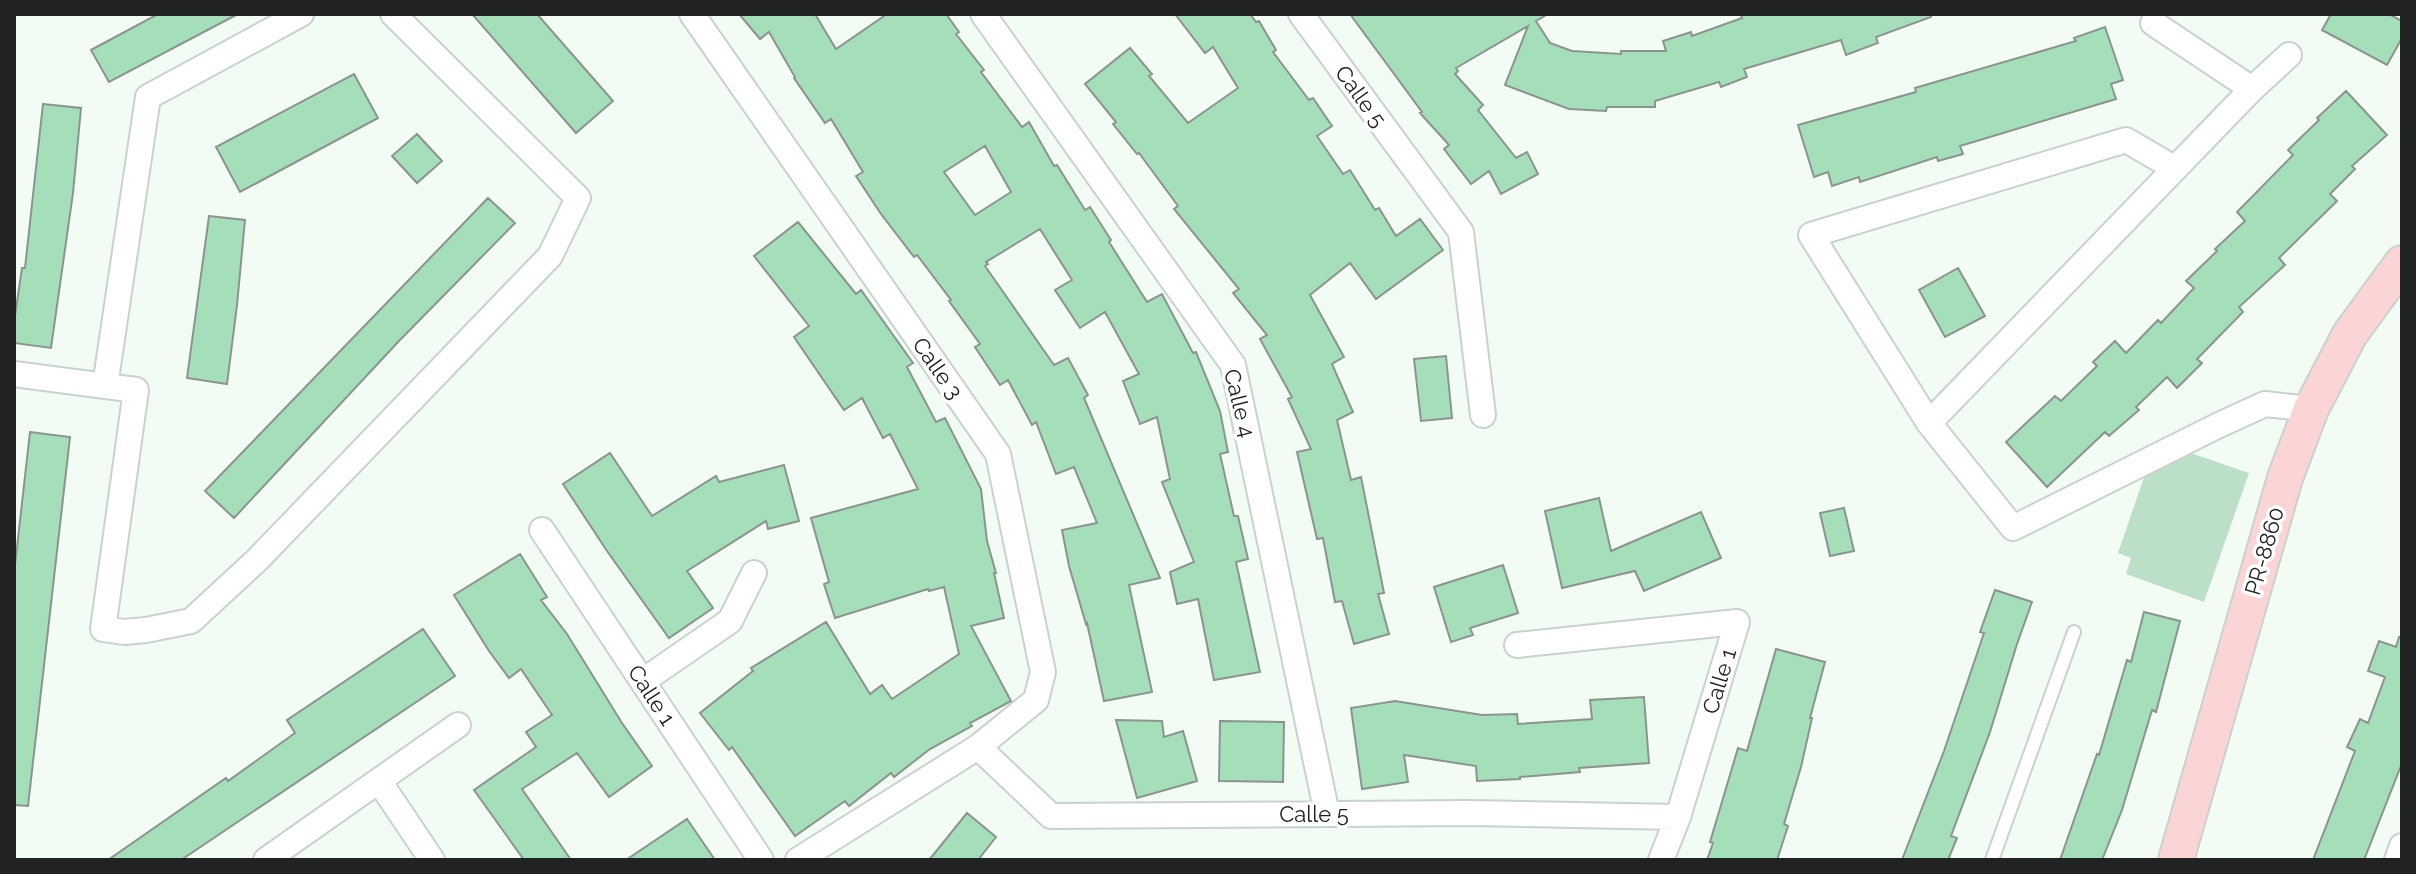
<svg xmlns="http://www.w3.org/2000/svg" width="2416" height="874" font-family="Raleway,sans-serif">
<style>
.green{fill:#bcdfc8}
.building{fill:#a5dfba;stroke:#8b948e;stroke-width:2;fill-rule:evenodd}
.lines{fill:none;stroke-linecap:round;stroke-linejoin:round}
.lane-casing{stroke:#c9d2cc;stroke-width:16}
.street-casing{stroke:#c9d2cc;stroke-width:28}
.secondary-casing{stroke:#c9d2cc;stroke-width:38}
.lane{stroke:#fff;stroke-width:12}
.street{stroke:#fff;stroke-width:24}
.secondary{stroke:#fbd5d6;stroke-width:34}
.labels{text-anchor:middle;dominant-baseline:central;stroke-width:7;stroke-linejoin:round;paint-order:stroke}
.street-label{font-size:22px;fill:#202321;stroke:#fff}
</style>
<rect width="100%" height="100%" fill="#f2fcf5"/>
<path class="green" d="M 2173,447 L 2249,473 L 2204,602 L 2126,574 L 2131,558 L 2118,553 L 2150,460 L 2166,465 Z"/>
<path class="building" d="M 158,14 L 238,14 L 109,82 L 91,50 Z
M 472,14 L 537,14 L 613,101 L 576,133 Z
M 739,14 L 815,14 L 836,49 L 887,14 L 946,14 L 959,32 L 956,34 L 984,70 L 981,72 L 1022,127 L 1029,122 L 1054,166 L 1057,165 L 1085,210 L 1090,207 L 1111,240 L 1109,242 L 1147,302 L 1162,294 L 1193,353 L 1196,352 L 1220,411 L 1228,452 L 1220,454 L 1234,516 L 1238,516 L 1248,559 L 1236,562 L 1260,672 L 1214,680 L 1198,599 L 1177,604 L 1170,572 L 1194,562 L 1162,482 L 1170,479 L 1157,417 L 1140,424 L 1123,381 L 1139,374 L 1105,312 L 1080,328 L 1055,290 L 1072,280 L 1040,229 L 986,262 L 988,264 L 985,266 L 1054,365 L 1068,358 L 1088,395 L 1084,398 L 1160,578 L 1129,585 L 1152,692 L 1104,701 L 1087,623 L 1086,624 L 1069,566 L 1062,530 L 1097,523 L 1074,467 L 1056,474 L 1036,422 L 1032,425 L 1008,380 L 1000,385 L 975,347 L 980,344 L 949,301 L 951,300 L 917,255 L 914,257 L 881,214 L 856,176 L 863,172 L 831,119 L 825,123 L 794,78 L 795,77 L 769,32 L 760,39 ZM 985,146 L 1011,192 L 975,215 L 944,172 Z
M 1175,14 L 1250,14 L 1256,22 L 1259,21 L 1276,50 L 1273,52 L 1309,100 L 1313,98 L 1332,126 L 1317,136 L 1343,174 L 1350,170 L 1375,210 L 1379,208 L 1396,236 L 1420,219 L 1443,250 L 1376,299 L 1350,263 L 1310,295 L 1344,357 L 1332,364 L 1353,412 L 1337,420 L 1351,480 L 1361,477 L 1384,593 L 1378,594 L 1389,634 L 1354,644 L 1342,601 L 1335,602 L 1323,538 L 1317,539 L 1297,452 L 1311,449 L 1288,399 L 1292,397 L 1260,339 L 1267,335 L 1233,293 L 1239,289 L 1174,209 L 1178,206 L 1139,153 L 1137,154 L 1113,124 L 1116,122 L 1085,84 L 1130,48 L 1152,74 L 1149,76 L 1188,123 L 1238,88 L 1213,47 L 1205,53 Z
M 1350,14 L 1548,14 L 1536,21 L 1550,43 L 1572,51 L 1621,54 L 1621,51 L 1666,51 L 1663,41 L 1691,32 L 1692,36 L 1742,18 L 1741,14 L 1930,14 L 1931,17 L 1876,37 L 1878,43 L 1846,55 L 1841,40 L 1744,69 L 1747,77 L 1721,87 L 1719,82 L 1655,101 L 1655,107 L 1607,107 L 1606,111 L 1569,109 L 1505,85 L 1528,26 L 1456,68 L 1458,71 L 1455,74 L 1483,105 L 1478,110 L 1516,158 L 1527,152 L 1538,174 L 1501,194 L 1489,171 L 1471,184 L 1444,149 L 1449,145 L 1420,113 L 1422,112 Z
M 2331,14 L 2389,14 L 2402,21 L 2402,38 L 2387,65 L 2322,30 Z
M 2105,27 L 2123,80 L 2111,84 L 2116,99 L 1960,146 L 1963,154 L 1938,161 L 1937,157 L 1860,182 L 1859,177 L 1832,186 L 1828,172 L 1814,177 L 1798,125 L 1916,92 L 1915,88 L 2076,41 L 2074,38 Z
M 354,74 L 378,118 L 240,192 L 216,147 Z
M 2346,91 L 2387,135 L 2352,166 L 2355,169 L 2330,194 L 2337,201 L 2279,258 L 2285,265 L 2239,307 L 2243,312 L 2197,359 L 2202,363 L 2177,388 L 2167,377 L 2136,407 L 2139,410 L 2109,436 L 2105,432 L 2047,487 L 2006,442 L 2055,396 L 2061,401 L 2097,366 L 2093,362 L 2115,341 L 2126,353 L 2158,320 L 2161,323 L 2194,288 L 2186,281 L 2217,251 L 2215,249 L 2245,221 L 2237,212 L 2293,155 L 2288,150 L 2319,120 L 2317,118 Z
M 43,104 L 81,108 L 73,193 L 51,348 L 14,343 L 14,322 L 22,268 L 25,268 Z
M 417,134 L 442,161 L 417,183 L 392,156 Z
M 488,198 L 515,223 L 399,341 L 234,518 L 205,491 Z
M 209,216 L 245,220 L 237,305 L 227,384 L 187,378 Z
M 798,222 L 856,294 L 861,290 L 913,363 L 907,367 L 936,422 L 945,418 L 981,489 L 987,541 L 996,573 L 994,573 L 1004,618 L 971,626 L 1011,701 L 970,723 L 972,726 L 930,749 L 894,777 L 891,773 L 849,806 L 845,801 L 795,836 L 732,747 L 729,750 L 700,713 L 753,671 L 751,668 L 826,622 L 870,694 L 882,685 L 892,699 L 959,654 L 944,587 L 929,591 L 928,589 L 835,618 L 824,584 L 829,582 L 811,518 L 918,489 L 890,434 L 883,438 L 862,398 L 844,410 L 794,337 L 809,326 L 754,256 Z
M 1958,268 L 1985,316 L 1945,337 L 1919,290 Z
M 1446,356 L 1452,418 L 1421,421 L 1414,359 Z
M 30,432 L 70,437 L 28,806 L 14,805 L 14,574 Z
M 610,453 L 652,516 L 716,476 L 719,482 L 784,465 L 799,521 L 768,529 L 766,521 L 687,571 L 713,608 L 669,638 L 607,551 L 563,484 Z
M 1599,498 L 1611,551 L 1701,512 L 1721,558 L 1644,591 L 1635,571 L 1562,588 L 1545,511 Z
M 1844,508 L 1854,551 L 1830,556 L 1820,513 Z
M 520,554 L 547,597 L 541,600 L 567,634 L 622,723 L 652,766 L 609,797 L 577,753 L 522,789 L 571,860 L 524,860 L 474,790 L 536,747 L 526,732 L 552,715 L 521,669 L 509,678 L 489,651 L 454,595 Z
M 1503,565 L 1518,613 L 1470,628 L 1473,635 L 1451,642 L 1434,587 Z
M 1995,590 L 2032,602 L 2017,644 L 1990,732 L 1951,836 L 1957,838 L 1948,860 L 1902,860 L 1944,751 L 1984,633 L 1980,632 Z
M 2144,612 L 2180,621 L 2156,712 L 2152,710 L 2122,810 L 2102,860 L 2060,860 L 2097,754 L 2099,755 L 2127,660 L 2131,662 Z
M 423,629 L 455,676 L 181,860 L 108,860 L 226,778 L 228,781 L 295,733 L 287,720 Z
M 2399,637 L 2402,637 L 2402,763 L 2364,860 L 2313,860 L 2355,751 L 2347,747 L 2360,719 L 2368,723 L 2385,677 L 2368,671 L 2379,641 L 2396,647 Z
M 1776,649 L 1825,662 L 1810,718 L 1812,718 L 1801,767 L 1784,824 L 1788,826 L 1777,860 L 1707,860 L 1713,843 L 1710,842 L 1738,748 L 1747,751 Z
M 1644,697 L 1649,763 L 1579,768 L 1580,772 L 1520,777 L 1520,779 L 1477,781 L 1476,766 L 1404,755 L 1408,782 L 1362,789 L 1351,708 L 1395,701 L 1482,715 L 1517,714 L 1518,724 L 1592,719 L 1590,700 Z
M 1116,720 L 1162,721 L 1164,737 L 1183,731 L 1197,781 L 1137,798 Z
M 1220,721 L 1284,722 L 1283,782 L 1219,781 Z
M 967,813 L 996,837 L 978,860 L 929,860 Z
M 687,819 L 715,860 L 626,860 Z"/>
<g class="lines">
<g class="lane-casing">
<path id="lane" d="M 1992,860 L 2074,632"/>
</g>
<g class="street-casing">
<path id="street" d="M 692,14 L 998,454 L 1043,672 L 1036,700 L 978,747 L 798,860
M 983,14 L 1233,365 L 1327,814
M 1301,14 L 1461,232 L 1483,415
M 2153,23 L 2252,89 L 2289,55
M 2252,89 L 1929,423 L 2013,528 L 2219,425 L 2265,404 L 2311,409
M 14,374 L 136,390 L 103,629 L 125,632 L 146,630 L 191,621 L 257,560 L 550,256 L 578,198 L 393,14
M 105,386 L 148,97 L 301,14
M 1929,423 L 1811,235 L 2126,140 L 2174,168
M 542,530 L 761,860
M 1517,645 L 1737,622 L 1678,817 L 1661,860
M 643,681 L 730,621 L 754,573
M 978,747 L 1051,816 L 1469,813 L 1678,817
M 379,781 L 432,860
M 266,860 L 458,725
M 2397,860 L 2402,846"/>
</g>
<g class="secondary-casing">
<path id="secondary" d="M 2176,860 L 2285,478 L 2311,409 L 2350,334 L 2402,263"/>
</g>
<use href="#lane" class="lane"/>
<use href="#street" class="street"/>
<use href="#secondary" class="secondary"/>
</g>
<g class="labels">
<g class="street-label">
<text transform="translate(1361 96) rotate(54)">Calle 5</text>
<text transform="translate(938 368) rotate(55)">Calle 3</text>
<text transform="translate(1240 403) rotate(76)">Calle 4</text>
<text transform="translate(2264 551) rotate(-74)">PR-8860</text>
<text transform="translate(1719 681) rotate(-73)">Calle 1</text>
<text transform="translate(652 695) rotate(57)">Calle 1</text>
<text x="1314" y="814">Calle 5</text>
</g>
</g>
<rect width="2416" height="874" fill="none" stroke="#202321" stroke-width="32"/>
</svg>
